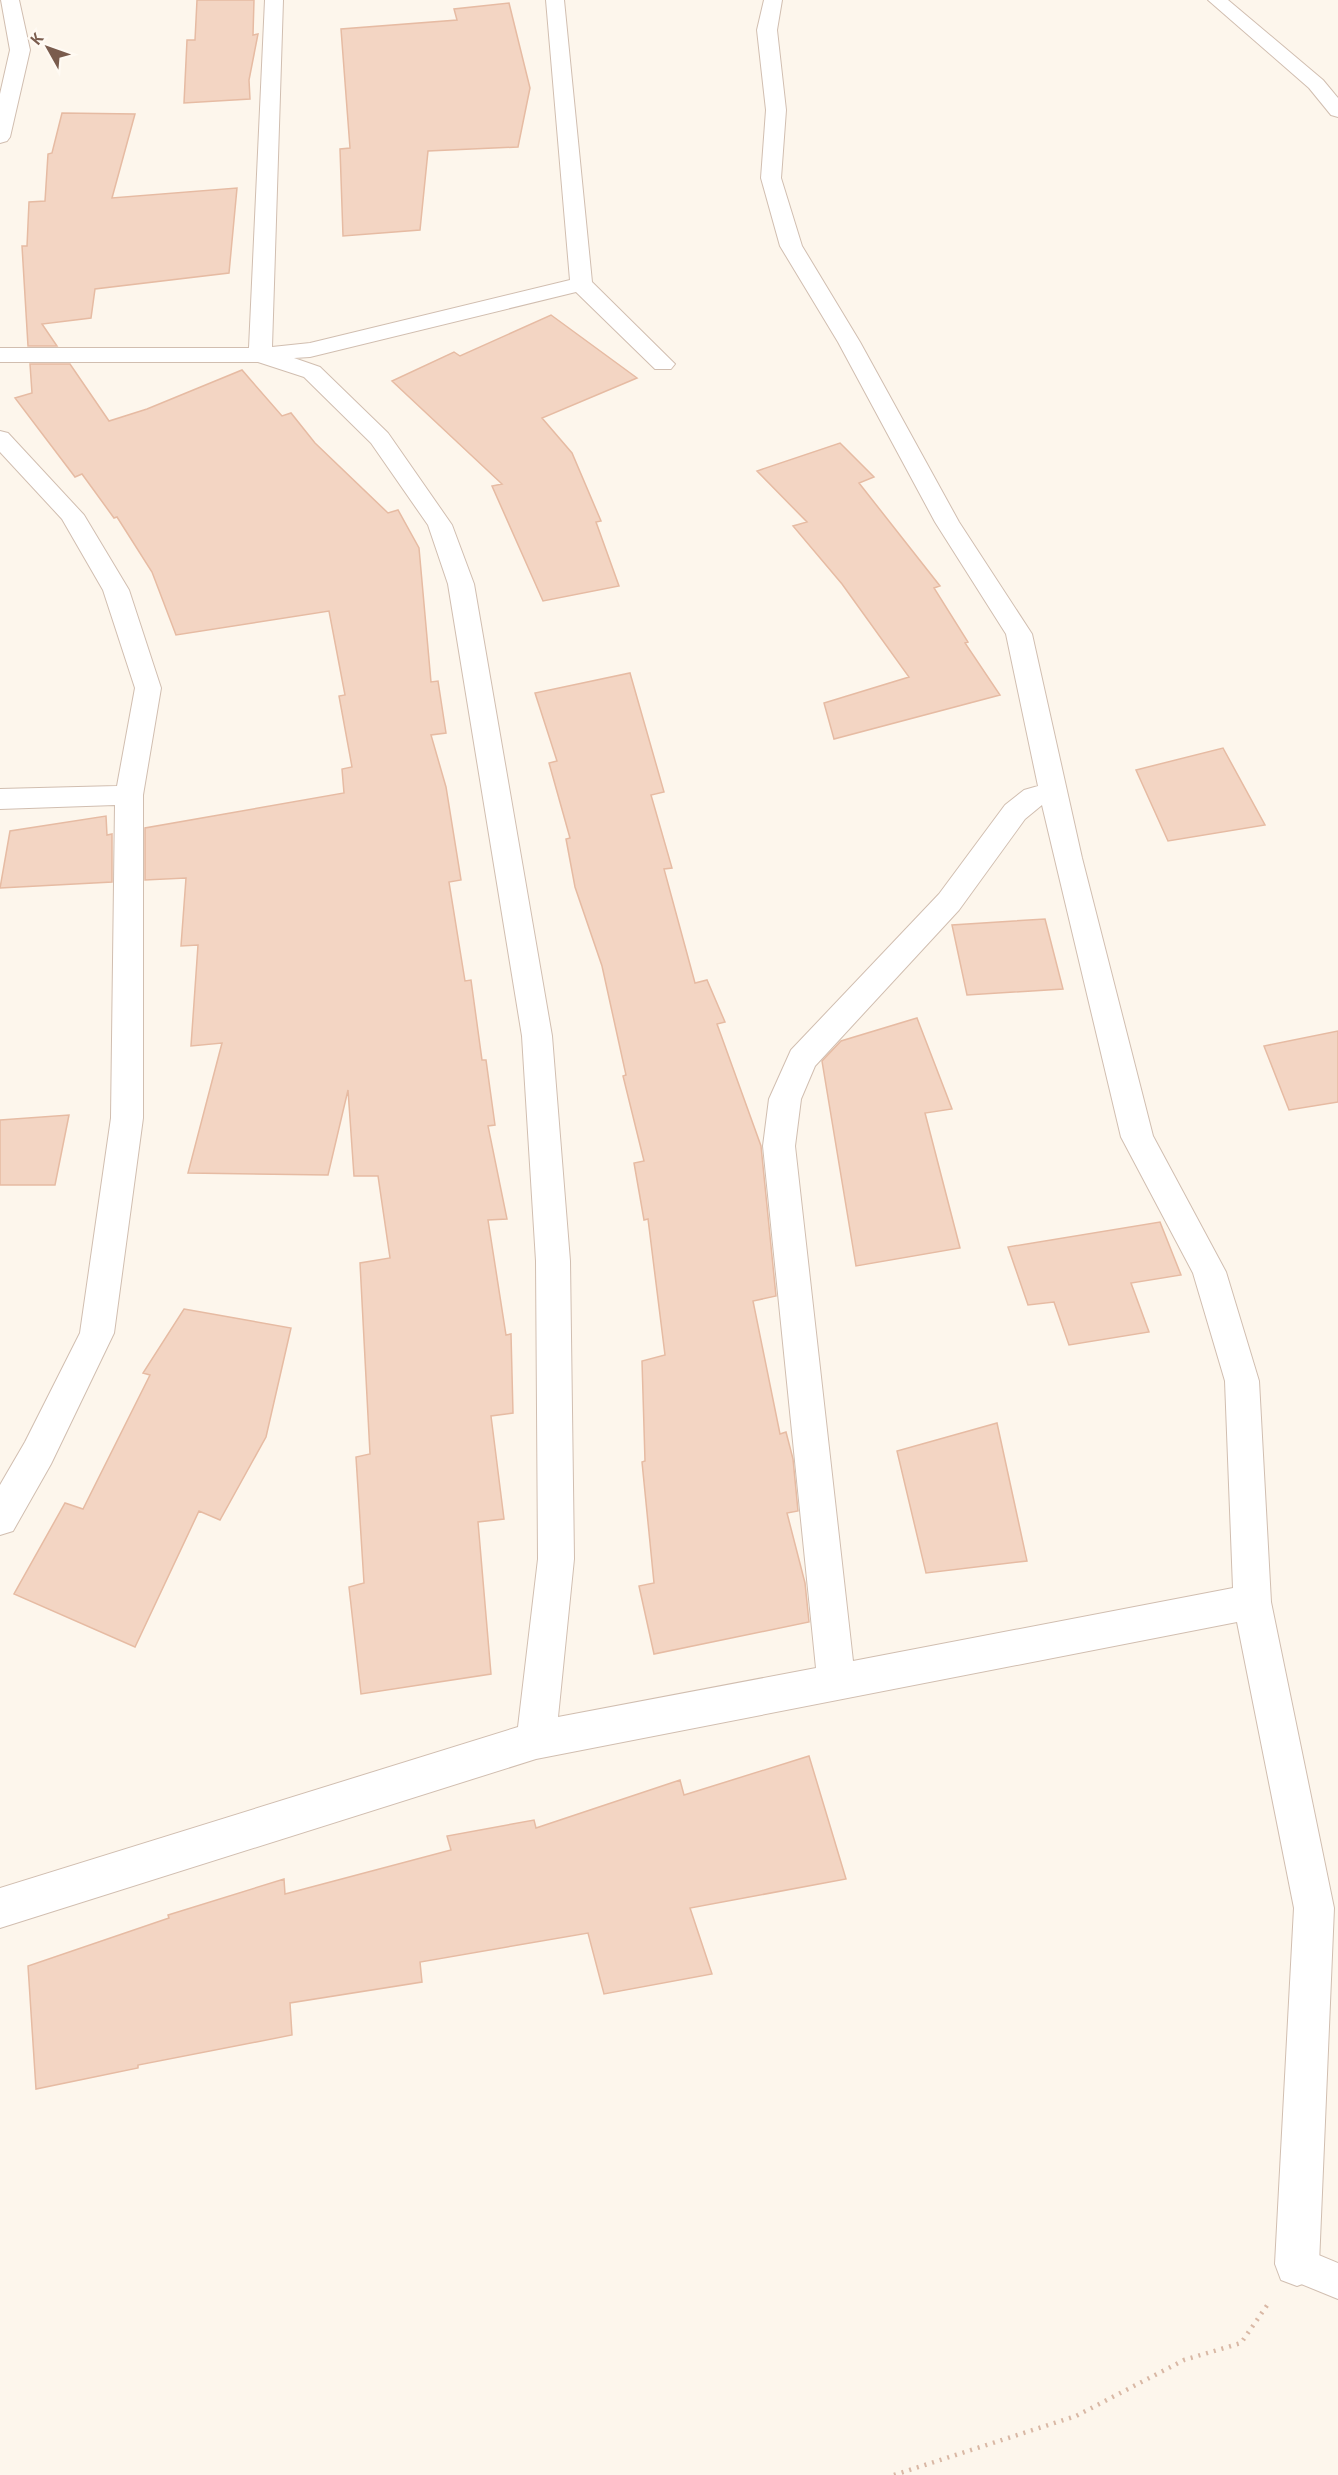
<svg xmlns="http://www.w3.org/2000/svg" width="1338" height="2475" font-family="'PT Sans',sans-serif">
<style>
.building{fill:#f3d5c3;stroke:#e6bba3;stroke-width:1.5}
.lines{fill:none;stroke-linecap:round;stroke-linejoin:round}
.lane-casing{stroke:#d1beb0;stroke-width:2}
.street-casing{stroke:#d1beb0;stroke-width:2}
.path{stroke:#d9b8a5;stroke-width:4.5;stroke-dasharray:2 6;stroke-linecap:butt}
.lane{fill:#fff;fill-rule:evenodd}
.street{fill:#fff;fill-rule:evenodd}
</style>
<rect width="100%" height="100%" fill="#fdf6ec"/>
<path class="building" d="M 197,0 L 254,0 L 253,35 L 258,34 L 249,80 L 250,99 L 184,103 L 187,40 L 195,40 Z
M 509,3 L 530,88 L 518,147 L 428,151 L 420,230 L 343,236 L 340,149 L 350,148 L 341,29 L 457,20 L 454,9 Z
M 62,113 L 135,114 L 112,198 L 237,188 L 229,273 L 95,289 L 91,318 L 42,324 L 57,346 L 28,346 L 22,246 L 27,246 L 29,202 L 45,201 L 48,154 L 52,153 Z
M 551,315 L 637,378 L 542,418 L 572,453 L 601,521 L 596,522 L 619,586 L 543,601 L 492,486 L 502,484 L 392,381 L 454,352 L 460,356 Z
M 30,364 L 70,364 L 109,421 L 147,409 L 242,370 L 282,416 L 291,413 L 315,443 L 388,513 L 398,510 L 419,548 L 431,682 L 438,681 L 446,733 L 431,735 L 446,787 L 461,880 L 449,882 L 465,981 L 471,980 L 482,1060 L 486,1060 L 495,1125 L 488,1126 L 507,1219 L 488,1220 L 506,1335 L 511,1334 L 513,1413 L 491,1416 L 504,1519 L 478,1522 L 491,1674 L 361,1694 L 349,1587 L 364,1583 L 356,1457 L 370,1454 L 360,1263 L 390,1258 L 378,1176 L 354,1176 L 348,1090 L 328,1175 L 188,1173 L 222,1043 L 191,1046 L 198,945 L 181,946 L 186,878 L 145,880 L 145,828 L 344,793 L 342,769 L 352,767 L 339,696 L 345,695 L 329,611 L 176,635 L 152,572 L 117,517 L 114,518 L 82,474 L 75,477 L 15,398 L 32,393 Z
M 840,443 L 874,477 L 859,483 L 940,586 L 934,588 L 968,642 L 965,643 L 1000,695 L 834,739 L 824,703 L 909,677 L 842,584 L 793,526 L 807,522 L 757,471 Z
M 630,673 L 664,792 L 651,795 L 672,868 L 664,869 L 695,983 L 707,980 L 725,1022 L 717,1024 L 761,1146 L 776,1296 L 753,1301 L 780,1434 L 786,1432 L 793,1459 L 798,1511 L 787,1513 L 805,1583 L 809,1622 L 654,1654 L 639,1586 L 654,1583 L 642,1462 L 645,1461 L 642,1361 L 665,1355 L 648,1219 L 644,1220 L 634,1163 L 644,1161 L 623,1076 L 626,1075 L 602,966 L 575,887 L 566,839 L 570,838 L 549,763 L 557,761 L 535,693 Z
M 1223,748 L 1265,825 L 1168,841 L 1136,770 Z
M 106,816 L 107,835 L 112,834 L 112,882 L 0,888 L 10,831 Z
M 1045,919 L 1063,989 L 967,995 L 952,925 Z
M 917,1018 L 952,1109 L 925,1113 L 960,1248 L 856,1266 L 822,1061 L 841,1041 Z
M 1338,1031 L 1338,1102 L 1289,1110 L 1264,1046 Z
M 69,1115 L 55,1185 L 0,1185 L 0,1120 Z
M 1160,1222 L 1181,1275 L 1131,1283 L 1149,1332 L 1069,1345 L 1054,1302 L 1028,1305 L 1008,1247 Z
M 184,1309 L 291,1328 L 266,1437 L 220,1520 L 199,1511 L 135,1647 L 14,1594 L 65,1503 L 83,1509 L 150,1375 L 143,1373 Z
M 997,1423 L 1027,1561 L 926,1573 L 897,1451 Z
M 809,1756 L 846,1879 L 690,1908 L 712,1974 L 604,1994 L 588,1933 L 420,1962 L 422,1982 L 290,2003 L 292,2035 L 138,2065 L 138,2068 L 36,2089 L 28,1966 L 169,1918 L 168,1915 L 284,1879 L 285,1894 L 451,1850 L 447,1836 L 534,1820 L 536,1828 L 680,1780 L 684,1795 Z"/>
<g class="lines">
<g class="lane-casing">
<path id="lane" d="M 1297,2246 L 1338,2263 L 1338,2299 L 1284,2277 L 1279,2264 L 1284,2251 Z"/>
</g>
<g class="street-casing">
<path id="street" d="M 1,0 L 19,0 L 30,50 L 10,137 L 7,141 L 0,143 L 0,94 L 10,50 Z
M 265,0 L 283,0 L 272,347 L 310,343 L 570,280 L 546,0 L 564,0 L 592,282 L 675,364 L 671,369 L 655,369 L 576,292 L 310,357 L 294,358 L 320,367 L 388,433 L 452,525 L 474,584 L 552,1036 L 570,1261 L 574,1559 L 558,1717 L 816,1668 L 763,1146 L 769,1099 L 791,1050 L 939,894 L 1005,805 L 1024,790 L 1038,786 L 1006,634 L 935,522 L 838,342 L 780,246 L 761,178 L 766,110 L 757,30 L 764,0 L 782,0 L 777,30 L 786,110 L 781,178 L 802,246 L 860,342 L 959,522 L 1032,634 L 1082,858 L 1153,1136 L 1226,1272 L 1259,1381 L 1271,1602 L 1334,1908 L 1319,2264 L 1313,2280 L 1297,2286 L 1281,2280 L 1275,2264 L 1294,1908 L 1237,1622 L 536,1759 L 0,1928 L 0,1888 L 518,1727 L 538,1559 L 536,1261 L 522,1036 L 448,584 L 428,525 L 371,443 L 304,377 L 258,362 L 0,362 L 0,348 L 249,348 ZM 1042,805 L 1121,1137 L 1193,1273 L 1225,1381 L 1233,1588 L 853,1661 L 795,1146 L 801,1099 L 815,1066 L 959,910 L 1025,819 Z
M 1208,0 L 1228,0 L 1323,80 L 1338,98 L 1338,117 L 1331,115 L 1309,88 Z
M 0,431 L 8,433 L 84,515 L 129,590 L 161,688 L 143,795 L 143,1118 L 114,1333 L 51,1464 L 13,1531 L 0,1535 L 0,1485 L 25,1442 L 80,1333 L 111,1118 L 115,805 L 0,809 L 0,789 L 117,786 L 135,688 L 103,590 L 62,519 L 0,452 Z"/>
</g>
<path class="path" d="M 894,2475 L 1076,2416 L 1184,2360 L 1241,2343 L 1268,2304"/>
<use href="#lane" class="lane"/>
<use href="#street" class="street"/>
</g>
<g transform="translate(48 48) rotate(310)" stroke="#fffaf3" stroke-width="4.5" paint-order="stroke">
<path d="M0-4.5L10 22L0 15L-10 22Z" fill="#7a5c4d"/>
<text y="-9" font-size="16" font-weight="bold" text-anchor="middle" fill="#7a5c4d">K</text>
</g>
</svg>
